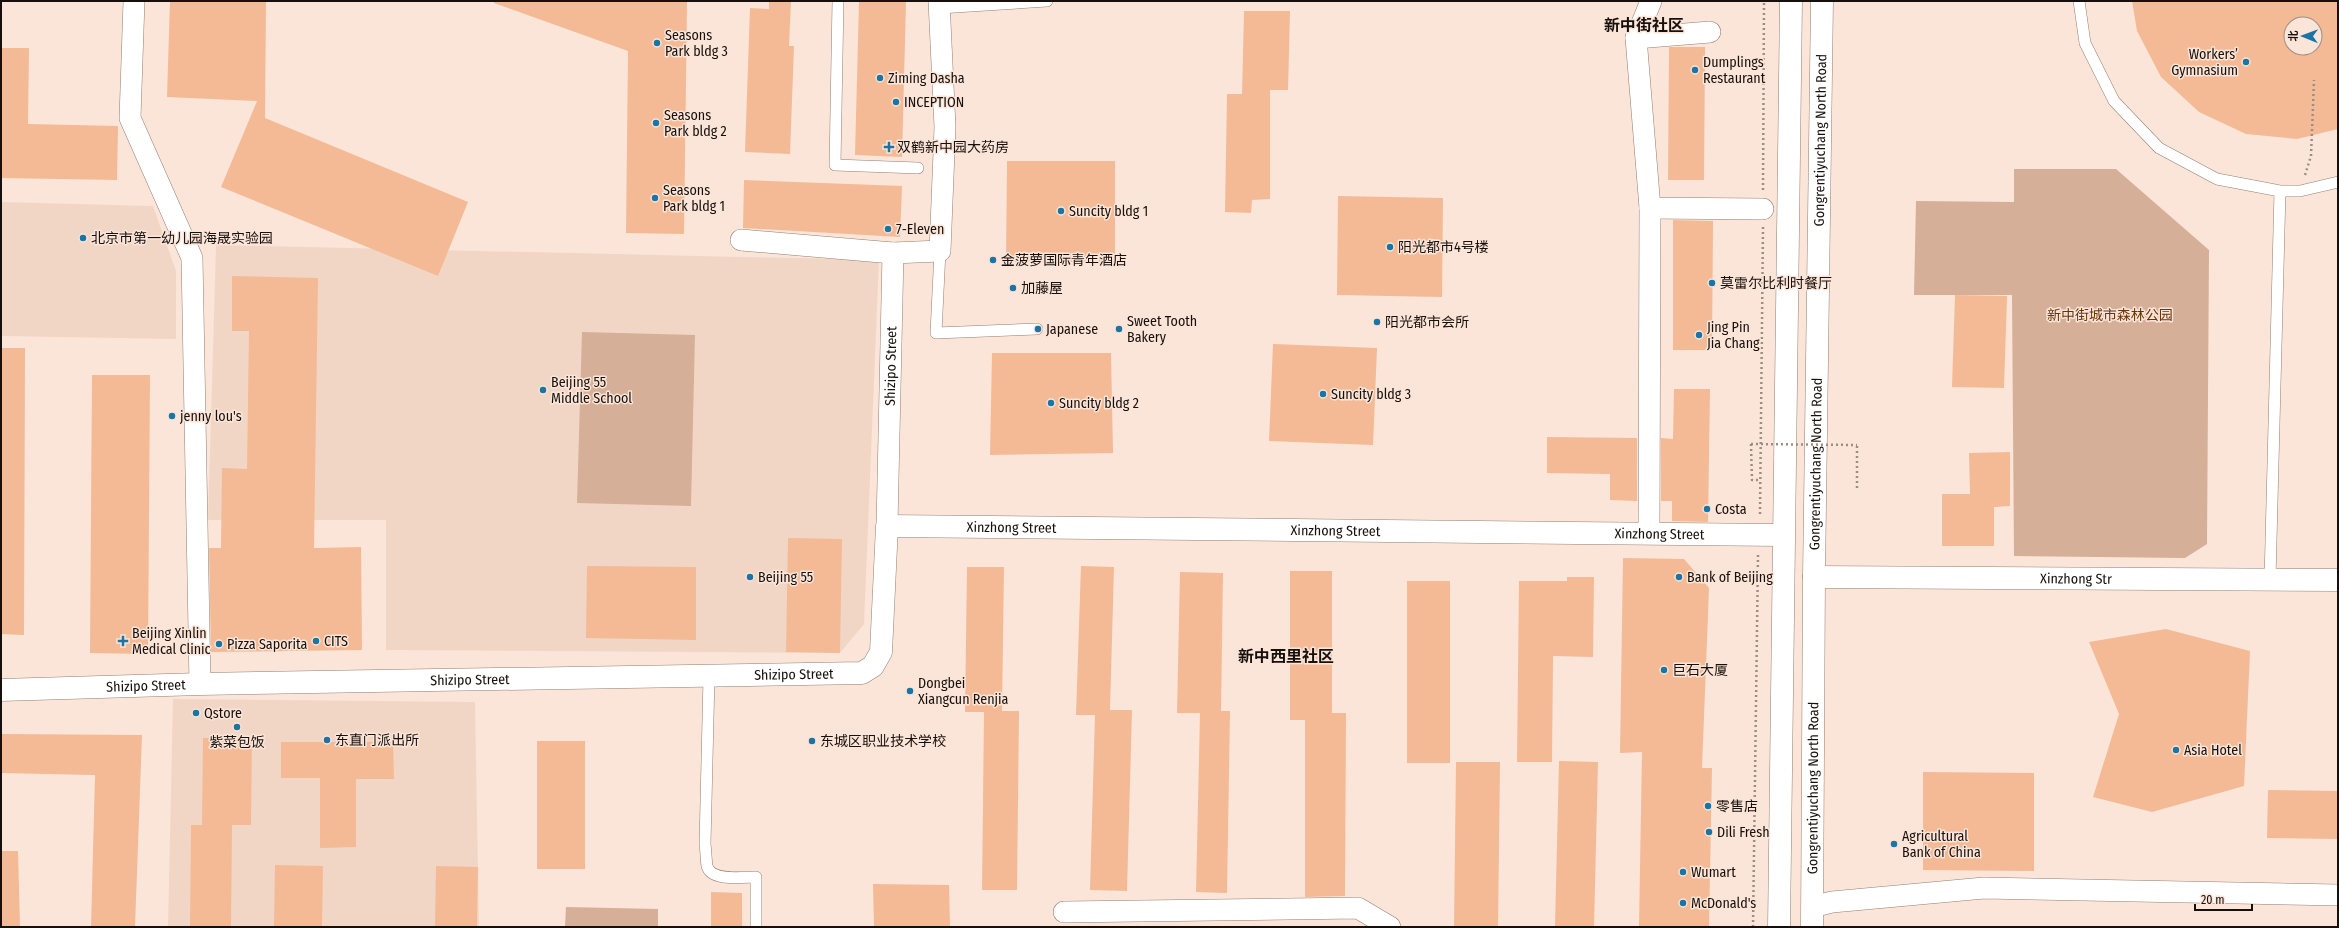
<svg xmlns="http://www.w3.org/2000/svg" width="2339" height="928" font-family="'Fira Sans Condensed','Noto Sans SC',sans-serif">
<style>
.built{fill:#f2d6c5}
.green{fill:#d5af97}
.building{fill:#f3ba95;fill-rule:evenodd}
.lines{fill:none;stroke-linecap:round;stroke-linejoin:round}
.service-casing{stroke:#937f73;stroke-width:12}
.minor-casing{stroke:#937f73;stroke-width:22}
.tertiary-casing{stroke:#937f73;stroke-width:23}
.primary-casing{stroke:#937f73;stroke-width:23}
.path{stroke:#9c8d83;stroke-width:2.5;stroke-dasharray:2 3;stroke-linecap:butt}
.service{stroke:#fff;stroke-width:11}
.minor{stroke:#fff;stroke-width:21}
.tertiary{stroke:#fff;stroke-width:22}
.primary{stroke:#fff;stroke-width:22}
.path-bridge{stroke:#9c8d83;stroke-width:2.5;stroke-dasharray:2 3;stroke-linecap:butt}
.poi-dot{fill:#1b74a3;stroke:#fbe5d8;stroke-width:1.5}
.labels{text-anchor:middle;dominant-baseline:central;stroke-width:3;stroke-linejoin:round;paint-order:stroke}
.poi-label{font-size:14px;fill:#160f0b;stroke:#fbe5d8;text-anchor:start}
.street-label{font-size:14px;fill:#160f0b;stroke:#fbe5d8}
.park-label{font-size:14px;fill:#683409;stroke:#fbe5d8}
.quarter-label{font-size:16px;font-weight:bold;fill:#160f0b;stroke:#fbe5d8}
</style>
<rect width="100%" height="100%" fill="#fbe5d8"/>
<path class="built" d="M 1,202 L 153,206 L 176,271 L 176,339 L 1,336 Z
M 216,245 L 879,260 L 864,624 L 840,653 L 386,650 L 386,520 L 208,520 Z
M 173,699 L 475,702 L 479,927 L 168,927 Z"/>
<path class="green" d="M 2014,169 L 2116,169 L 2209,250 L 2207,544 L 2185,558 L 2014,556 L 2012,295 L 1914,295 L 1916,201 L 2014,202 Z
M 582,332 L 695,335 L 691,506 L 577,503 Z
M 566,907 L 658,909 L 658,927 L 565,927 Z"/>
<path class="building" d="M 170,1 L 266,1 L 265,118 L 468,202 L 438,276 L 221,187 L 257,101 L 167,97 Z
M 494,1 L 687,2 L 684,234 L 626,233 L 628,51 L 494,3 Z
M 769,1 L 791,1 L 789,46 L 794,46 L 790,154 L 745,152 L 750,8 L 769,9 Z
M 859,1 L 906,1 L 902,157 L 855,155 Z
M 2132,1 L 2338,1 L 2338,129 L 2297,139 L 2246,134 L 2199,112 L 2161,77 L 2137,31 ZM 2291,24 L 2315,24 L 2315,48 L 2291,48 Z
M 1244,11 L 1290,11 L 1288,90 L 1270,90 L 1270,199 L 1252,200 L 1251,213 L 1225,212 L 1227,94 L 1242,94 Z
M 1669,47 L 1705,47 L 1704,180 L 1668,180 Z
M 1,48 L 29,48 L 28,124 L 118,126 L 117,180 L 1,178 Z
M 1007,161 L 1115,161 L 1115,262 L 1006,262 Z
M 744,180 L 902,186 L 900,237 L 743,228 Z
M 1338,196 L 1443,198 L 1442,297 L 1337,295 Z
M 1673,220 L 1713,221 L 1712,350 L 1673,350 Z
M 232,276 L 318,278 L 314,548 L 361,547 L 362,650 L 211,652 L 209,548 L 221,548 L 222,468 L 247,469 L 249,331 L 232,331 Z
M 1955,295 L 2007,296 L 2004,388 L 1952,387 Z
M 1273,344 L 1377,348 L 1373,445 L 1269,441 Z
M 1,348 L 25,348 L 24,635 L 1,634 Z
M 992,353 L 1111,353 L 1113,453 L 990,455 Z
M 92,375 L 150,375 L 148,654 L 90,653 Z
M 1674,389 L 1710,389 L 1708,522 L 1672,521 L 1672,501 L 1661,501 L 1661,438 L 1673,439 Z
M 1547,437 L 1637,438 L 1637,501 L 1610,500 L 1610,474 L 1547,473 Z
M 2010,452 L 2010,506 L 1994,507 L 1994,546 L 1942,546 L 1942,494 L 1970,494 L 1969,453 Z
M 788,538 L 842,539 L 840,653 L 786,652 Z
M 1623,558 L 1684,559 L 1709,588 L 1702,768 L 1712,768 L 1709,927 L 1639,927 L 1642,752 L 1620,753 Z
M 587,566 L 696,567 L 696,640 L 586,638 Z
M 1081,566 L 1114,567 L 1110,710 L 1132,710 L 1127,891 L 1090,890 L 1095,715 L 1076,715 Z
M 967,567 L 1004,567 L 1002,711 L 1019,711 L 1017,890 L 982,890 L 984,712 L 965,712 Z
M 1290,571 L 1332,571 L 1332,713 L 1346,713 L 1345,896 L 1305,897 L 1305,720 L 1290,720 Z
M 1180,572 L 1223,573 L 1221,711 L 1230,711 L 1227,893 L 1196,892 L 1200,713 L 1177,713 Z
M 1567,577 L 1594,577 L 1593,657 L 1553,656 L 1552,762 L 1517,762 L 1519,581 L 1567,581 Z
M 1407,581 L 1450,581 L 1450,763 L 1407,763 Z
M 2166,629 L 2250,651 L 2244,786 L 2152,812 L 2093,797 L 2119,714 L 2089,642 Z
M 1,734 L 142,735 L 135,927 L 91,927 L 95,775 L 1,773 Z
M 203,738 L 252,738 L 251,825 L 232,825 L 231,927 L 190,927 L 191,825 L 202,825 Z
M 537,741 L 585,741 L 585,869 L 537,869 Z
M 281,742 L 393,742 L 394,779 L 356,779 L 356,847 L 320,848 L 320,778 L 281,778 Z
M 1559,761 L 1598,762 L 1594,927 L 1555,927 Z
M 1456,762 L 1500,762 L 1498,927 L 1454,927 Z
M 1923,772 L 2034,773 L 2034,871 L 1923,870 Z
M 2268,790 L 2338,791 L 2338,839 L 2267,838 Z
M 1,851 L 18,851 L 20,927 L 1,927 Z
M 275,865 L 323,866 L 322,927 L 274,927 Z
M 436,866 L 478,867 L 477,927 L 435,927 Z
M 873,884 L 949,885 L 950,927 L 874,927 Z
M 711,892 L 742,893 L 742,927 L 711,927 Z"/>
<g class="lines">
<g class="service-casing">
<path id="service" d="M 838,1 L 835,165 L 918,168
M 2079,1 L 2085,43 L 2114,101 L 2159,148 L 2217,179 L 2280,191 L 2300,191 L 2338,182
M 939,8 L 1047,1
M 940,251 L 936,333 L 1037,329
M 2270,580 L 2280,191
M 709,677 L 705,844 C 706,851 706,859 707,866 C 711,882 744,877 756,877 L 756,927"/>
</g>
<g class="minor-casing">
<g id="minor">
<path d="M 134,1 L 130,118 L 192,258 L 200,684"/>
<path d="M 1651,1 L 1636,38 L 1650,208 L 1763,209"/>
<path d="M 1636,38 L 1710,32"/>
<path d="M 741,240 L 893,253 L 940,251 L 945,127 L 939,1"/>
<path id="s1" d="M 887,526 L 893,253"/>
<path d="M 1649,533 L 1650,208"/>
<path d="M 1812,907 L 1832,902 L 1984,888 L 2338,895"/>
<path d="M 1064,912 L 1358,908 L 1390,927"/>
</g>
</g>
<g class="tertiary-casing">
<g id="tertiary">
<path id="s2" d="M 1814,577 L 2338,580"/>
<path id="s3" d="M 1,690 L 200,684 L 862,673 L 873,666 L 881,652 L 887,526 L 1783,535"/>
</g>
</g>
<g class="primary-casing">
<g id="primary">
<path d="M 1779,927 L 1791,1"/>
<path id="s4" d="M 1812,927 L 1814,577 L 1822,1"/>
</g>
</g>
<path class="path" d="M 2305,175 L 2311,156 L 2314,80
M 1763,190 L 1764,1
M 1751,444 L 1752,480 L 1761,480
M 1857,488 L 1857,445
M 1760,514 L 1763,227
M 1753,927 L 1758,555"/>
<use href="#service" class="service"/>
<use href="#minor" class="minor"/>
<use href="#tertiary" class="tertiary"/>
<use href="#primary" class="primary"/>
<path class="path-bridge" d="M 1751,444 L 1857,445"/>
</g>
<g class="poi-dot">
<circle cx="657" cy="43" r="4"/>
<circle cx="2246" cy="62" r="4"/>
<circle cx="1695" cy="70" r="4"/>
<circle cx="880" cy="78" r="4"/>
<circle cx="896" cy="102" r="4"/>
<circle cx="656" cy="123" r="4"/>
<path d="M887 141h4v4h4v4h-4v4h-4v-4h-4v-4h4z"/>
<circle cx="655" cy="198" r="4"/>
<circle cx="1061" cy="211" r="4"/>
<circle cx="888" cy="229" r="4"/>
<circle cx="83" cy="238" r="4"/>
<circle cx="1390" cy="247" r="4"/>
<circle cx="993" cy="260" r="4"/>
<circle cx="1712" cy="283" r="4"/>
<circle cx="1013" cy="288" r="4"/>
<circle cx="1377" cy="322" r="4"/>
<circle cx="1038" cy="329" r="4"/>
<circle cx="1119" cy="329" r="4"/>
<circle cx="1699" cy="335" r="4"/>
<circle cx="543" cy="390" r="4"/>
<circle cx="1323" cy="394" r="4"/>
<circle cx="1051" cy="403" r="4"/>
<circle cx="172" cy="416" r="4"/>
<circle cx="1707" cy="509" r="4"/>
<circle cx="750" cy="577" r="4"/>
<circle cx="1679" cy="577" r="4"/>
<path d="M121 635h4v4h4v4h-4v4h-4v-4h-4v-4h4z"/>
<circle cx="316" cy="641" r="4"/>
<circle cx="219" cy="644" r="4"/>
<circle cx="1664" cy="670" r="4"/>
<circle cx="910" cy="691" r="4"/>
<circle cx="196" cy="713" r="4"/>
<circle cx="237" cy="727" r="4"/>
<circle cx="327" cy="740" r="4"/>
<circle cx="812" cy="741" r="4"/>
<circle cx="2176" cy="750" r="4"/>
<circle cx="1708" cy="806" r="4"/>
<circle cx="1709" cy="832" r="4"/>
<circle cx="1894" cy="844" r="4"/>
<circle cx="1683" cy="872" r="4"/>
<circle cx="1683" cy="903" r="4"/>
</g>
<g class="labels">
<g class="poi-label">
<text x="665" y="35">Seasons<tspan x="665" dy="16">Park bldg 3</tspan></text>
<text x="2238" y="54" text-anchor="end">Workers’<tspan x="2238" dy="16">Gymnasium</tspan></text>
<text x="1703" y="62">Dumplings<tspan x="1703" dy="16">Restaurant</tspan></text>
<text x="888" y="78">Ziming Dasha</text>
<text x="904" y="102">INCEPTION</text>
<text x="664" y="115">Seasons<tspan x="664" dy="16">Park bldg 2</tspan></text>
<text x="897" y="147">双鹤新中园大药房</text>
<text x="663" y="190">Seasons<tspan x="663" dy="16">Park bldg 1</tspan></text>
<text x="1069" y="211">Suncity bldg 1</text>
<text x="896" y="229">7-Eleven</text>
<text x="91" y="238">北京市第一幼儿园海晟实验园</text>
<text x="1398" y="247">阳光都市4号楼</text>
<text x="1001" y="260">金菠萝国际青年酒店</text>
<text x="1720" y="283">莫雷尔比利时餐厅</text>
<text x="1021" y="288">加藤屋</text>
<text x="1127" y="321">Sweet Tooth<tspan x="1127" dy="16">Bakery</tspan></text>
<text x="1385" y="322">阳光都市会所</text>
<text x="1707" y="327">Jing Pin<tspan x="1707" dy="16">Jia Chang</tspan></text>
<text x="1046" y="329">Japanese</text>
<text x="551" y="382">Beijing 55<tspan x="551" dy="16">Middle School</tspan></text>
<text x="1331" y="394">Suncity bldg 3</text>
<text x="1059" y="403">Suncity bldg 2</text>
<text x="180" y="416">jenny lou's</text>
<text x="1715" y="509">Costa</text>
<text x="758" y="577">Beijing 55</text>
<text x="1687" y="577">Bank of Beijing</text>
<text x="132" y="633">Beijing Xinlin<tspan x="132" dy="16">Medical Clinic</tspan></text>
<text x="324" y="641">CITS</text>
<text x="227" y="644">Pizza Saporita</text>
<text x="1672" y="670">巨石大厦</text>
<text x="918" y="683">Dongbei<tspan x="918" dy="16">Xiangcun Renjia</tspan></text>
<text x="204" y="713">Qstore</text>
<text x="335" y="740">东直门派出所</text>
<text x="820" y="741">东城区职业技术学校</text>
<text x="237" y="742" text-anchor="middle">紫菜包饭</text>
<text x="2184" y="750">Asia Hotel</text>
<text x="1716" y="806">零售店</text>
<text x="1717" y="832">Dili Fresh</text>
<text x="1902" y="836">Agricultural<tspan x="1902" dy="16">Bank of China</tspan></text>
<text x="1691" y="872">Wumart</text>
<text x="1691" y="903">McDonald's</text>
</g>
<g class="street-label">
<text stroke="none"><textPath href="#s4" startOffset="787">Gongrentiyuchang North Road</textPath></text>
<text stroke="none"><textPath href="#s1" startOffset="160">Shizipo Street</textPath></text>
<text stroke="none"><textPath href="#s4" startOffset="463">Gongrentiyuchang North Road</textPath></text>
<text stroke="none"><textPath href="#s3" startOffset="1141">Xinzhong Street</textPath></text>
<text stroke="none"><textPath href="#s3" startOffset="1465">Xinzhong Street</textPath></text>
<text stroke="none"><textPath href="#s3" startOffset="1789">Xinzhong Street</textPath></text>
<text stroke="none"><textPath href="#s2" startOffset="262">Xinzhong Str</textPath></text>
<text stroke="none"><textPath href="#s3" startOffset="793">Shizipo Street</textPath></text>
<text stroke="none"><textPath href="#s3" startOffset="469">Shizipo Street</textPath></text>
<text stroke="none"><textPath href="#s3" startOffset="145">Shizipo Street</textPath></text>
<text stroke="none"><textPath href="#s4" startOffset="139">Gongrentiyuchang North Road</textPath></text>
</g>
<g class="park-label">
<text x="2110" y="315">新中街城市森林公园</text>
</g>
<g class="quarter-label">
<text x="1644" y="25">新中街社区</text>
<text x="1286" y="656">新中西里社区</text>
</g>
</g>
<rect width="2339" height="928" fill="none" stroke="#160f0b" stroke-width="4"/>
<g transform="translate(2303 36) rotate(271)"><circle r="19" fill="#fbe5d8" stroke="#9f8f86"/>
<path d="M0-3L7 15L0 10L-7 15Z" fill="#1b74a3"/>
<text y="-6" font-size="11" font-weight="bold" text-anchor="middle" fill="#160f0b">北</text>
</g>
<path d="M2195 904v6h57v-6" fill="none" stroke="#160f0b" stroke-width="2"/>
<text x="2201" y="904" font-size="12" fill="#160f0b" stroke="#fbe5d8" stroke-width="3" paint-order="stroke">20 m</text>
</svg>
